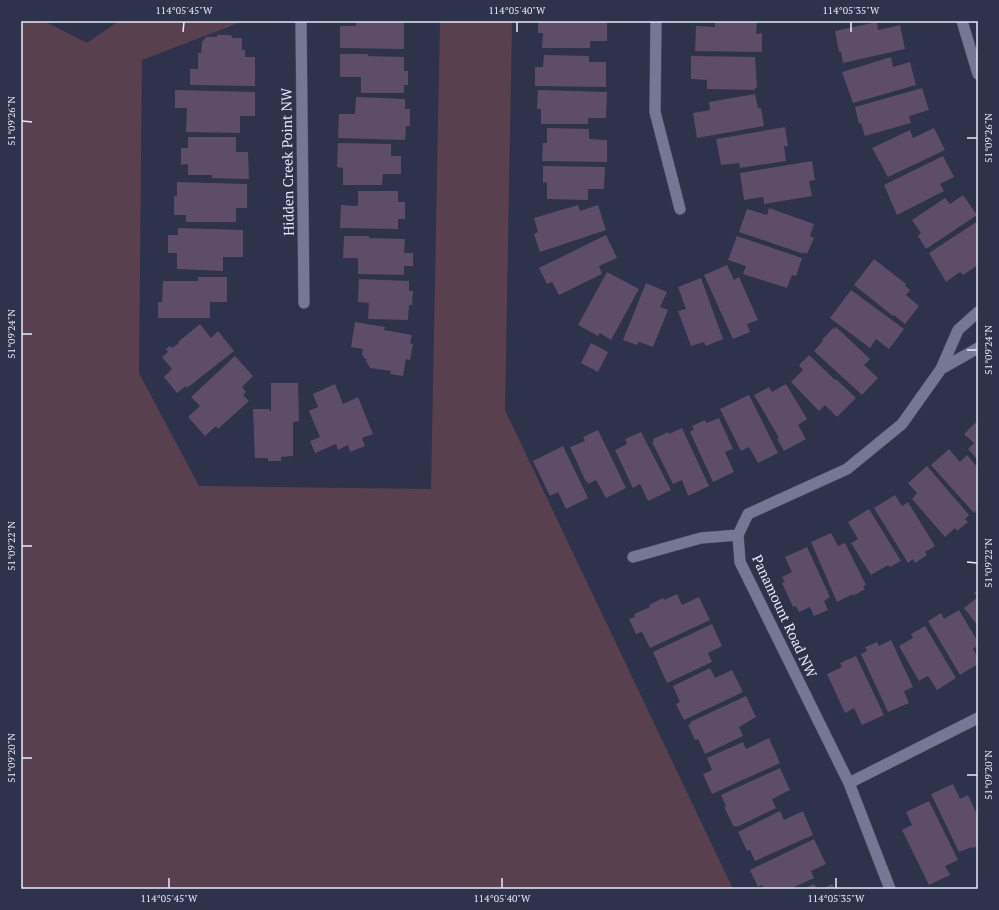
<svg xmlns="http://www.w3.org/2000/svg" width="999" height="910" font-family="'PT Serif',serif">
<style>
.green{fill:#59404e}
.building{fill:#5d4d68}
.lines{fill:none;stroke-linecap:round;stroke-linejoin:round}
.minor-casing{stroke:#4c4f65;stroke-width:12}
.tertiary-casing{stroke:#4c4f65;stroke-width:12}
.minor{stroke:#737894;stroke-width:11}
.tertiary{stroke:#737894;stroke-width:11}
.ticks{fill:none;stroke:#e7eafa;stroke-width:1.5}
.labels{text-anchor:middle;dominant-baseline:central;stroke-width:3;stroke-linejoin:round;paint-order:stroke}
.street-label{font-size:14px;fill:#e7eafa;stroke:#2e324a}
.neatline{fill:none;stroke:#e7eafa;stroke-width:1.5}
.ticks-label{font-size:10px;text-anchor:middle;fill:#e7eafa}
</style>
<rect width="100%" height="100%" fill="#2e324a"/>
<path class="green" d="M 21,21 L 44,21 L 87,43 L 119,21 L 244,21 L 142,60 L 139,373 L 199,486 L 431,489 L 440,21 L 512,21 L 505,410 L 733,889 L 21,889 Z"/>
<path class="building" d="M 356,21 L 404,21 L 404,49 L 340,48 L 340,26 L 356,26 Z
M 538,21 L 607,21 L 607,41 L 590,41 L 590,48 L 542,48 L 543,33 L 538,33 Z
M 715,21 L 757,21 L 756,34 L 762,33 L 762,52 L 695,51 L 696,26 L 715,27 Z
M 877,22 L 878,30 L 900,25 L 905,49 L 843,63 L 841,52 L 839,52 L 835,31 Z
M 217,35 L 228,35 L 232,36 L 232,38 L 242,38 L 242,50 L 245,50 L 245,57 L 255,57 L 255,86 L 190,85 L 190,69 L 198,69 L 198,53 L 201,53 L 202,42 L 206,37 L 217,37 Z
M 340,54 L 368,54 L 368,56 L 404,57 L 404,71 L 408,71 L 408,85 L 404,85 L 404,93 L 361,93 L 361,77 L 340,77 Z
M 544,55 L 589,56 L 589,62 L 606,62 L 606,87 L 535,86 L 535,67 L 543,67 Z
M 691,56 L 755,57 L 757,88 L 755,88 L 755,90 L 707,89 L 707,80 L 691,79 Z
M 891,57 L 893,67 L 910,62 L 916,85 L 853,103 L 842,72 Z
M 922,88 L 929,110 L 909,116 L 911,123 L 865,136 L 861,123 L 859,124 L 855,107 Z
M 175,90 L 255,92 L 255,116 L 240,116 L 240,133 L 186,132 L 187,108 L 175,108 Z
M 538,90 L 607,92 L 606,118 L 588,118 L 588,124 L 541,124 L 541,109 L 537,109 Z
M 755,94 L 758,108 L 761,108 L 764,126 L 697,138 L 693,113 L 710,110 L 709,102 Z
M 356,97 L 405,99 L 405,109 L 410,109 L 410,126 L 406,126 L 405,140 L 338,138 L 339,114 L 355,114 Z
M 785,127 L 788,146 L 784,146 L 786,161 L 740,168 L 739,163 L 721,165 L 716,139 Z
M 547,128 L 589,129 L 589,139 L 607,140 L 607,162 L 542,161 L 543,143 L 547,143 Z
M 934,128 L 945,150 L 888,177 L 872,148 L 910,130 L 913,138 Z
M 188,137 L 236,137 L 236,152 L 248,152 L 249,179 L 212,178 L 212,175 L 188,175 L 188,164 L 181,165 L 181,148 L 188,148 Z
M 338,143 L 391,144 L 391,156 L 401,156 L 401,174 L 383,174 L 382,185 L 343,185 L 343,168 L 337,167 Z
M 943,156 L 954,177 L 940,184 L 944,191 L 897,215 L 884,185 Z
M 812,161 L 815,180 L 809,181 L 812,196 L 764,204 L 763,197 L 744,200 L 740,173 Z
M 543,166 L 605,167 L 604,189 L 588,189 L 588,200 L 547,199 L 547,182 L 543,183 Z
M 177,182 L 247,184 L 247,208 L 236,208 L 236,222 L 187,222 L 186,221 L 186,215 L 174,215 L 174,196 L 177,196 Z
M 358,191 L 398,191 L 398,202 L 405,202 L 405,219 L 398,219 L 398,229 L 340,228 L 341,205 L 358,206 Z
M 963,195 L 977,215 L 926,249 L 918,236 L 921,233 L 912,220 L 945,198 L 950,204 Z
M 578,205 L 580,211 L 598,205 L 606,230 L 540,252 L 534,234 L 538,232 L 534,218 Z
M 769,208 L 814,224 L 810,236 L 814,238 L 807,254 L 804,252 L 804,254 L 739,232 L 747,209 L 767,215 Z
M 978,221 L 978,265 L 963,275 L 960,272 L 946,282 L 929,253 Z
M 178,228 L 243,230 L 243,257 L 223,257 L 223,271 L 177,269 L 177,253 L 168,253 L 168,235 L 178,235 Z
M 606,235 L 617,258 L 599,266 L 602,274 L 559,295 L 552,282 L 547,284 L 539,268 Z
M 344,236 L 369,236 L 369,238 L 405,239 L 404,253 L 413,253 L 413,266 L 404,266 L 404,275 L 358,274 L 358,258 L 343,258 Z
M 737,236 L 802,258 L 796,276 L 792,275 L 787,288 L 743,274 L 746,266 L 728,260 Z
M 874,259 L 906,284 L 905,286 L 910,290 L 906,295 L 919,306 L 905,324 L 894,315 L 893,316 L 854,285 Z
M 727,265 L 734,280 L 739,277 L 758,320 L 747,324 L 750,332 L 733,339 L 704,275 Z
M 607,272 L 639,289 L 611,340 L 600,333 L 598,336 L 578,325 Z
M 198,277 L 227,277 L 227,302 L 210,302 L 210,318 L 158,318 L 158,302 L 162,302 L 163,281 L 198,281 Z
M 701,278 L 723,339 L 706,346 L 704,342 L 691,346 L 678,311 L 686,309 L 678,287 Z
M 359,279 L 409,281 L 409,291 L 413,291 L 412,305 L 409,305 L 408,320 L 368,319 L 369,303 L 358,302 Z
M 646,283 L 667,292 L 660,307 L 668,310 L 653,347 L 639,342 L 637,345 L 623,340 Z
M 851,290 L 904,329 L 889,349 L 876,339 L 870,348 L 830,318 Z
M 355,322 L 385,327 L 384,330 L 412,335 L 410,343 L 413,344 L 410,360 L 406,359 L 403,376 L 390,374 L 391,371 L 370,368 L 366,361 L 367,359 L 365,359 L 362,354 L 363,349 L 351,347 Z
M 200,324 L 211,338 L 218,331 L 234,351 L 187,388 L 186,386 L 177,393 L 164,377 L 172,369 L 162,357 L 168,352 L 166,349 L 170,346 L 172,348 L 179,343 L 178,342 Z
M 836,327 L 870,359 L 864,365 L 878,378 L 862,395 L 814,351 L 823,341 L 822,340 L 833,328 L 834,329 Z
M 591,343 L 608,352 L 598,372 L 581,363 Z
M 809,355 L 835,380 L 836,379 L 856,398 L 837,417 L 825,405 L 819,411 L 791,382 L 803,370 L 799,365 Z
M 235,356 L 253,376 L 242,387 L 246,392 L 243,395 L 249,401 L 218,429 L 216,426 L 205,436 L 188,417 L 200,406 L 191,397 Z
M 271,383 L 298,383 L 299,421 L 293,422 L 293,456 L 281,457 L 281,461 L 268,461 L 268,458 L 255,458 L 253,409 L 269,409 L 269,410 L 271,411 Z
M 335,384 L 343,404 L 358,397 L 373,434 L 362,438 L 365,446 L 350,452 L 348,445 L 338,450 L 336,444 L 315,453 L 310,441 L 320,437 L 309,411 L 318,407 L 313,394 Z
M 786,384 L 807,419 L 798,425 L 806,439 L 784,451 L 777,439 L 779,438 L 754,395 L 769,387 L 772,392 Z
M 749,395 L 778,453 L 758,463 L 749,447 L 741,451 L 720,409 Z
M 719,418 L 733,449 L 725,452 L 734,472 L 713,482 L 690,432 L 694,429 L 692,426 L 705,420 L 706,423 Z
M 978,420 L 978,460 L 968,449 L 974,443 L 964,434 Z
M 682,428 L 709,486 L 688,496 L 682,480 L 673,484 L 652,442 L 654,441 L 653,439 L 668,432 L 669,434 Z
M 598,430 L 626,488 L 606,498 L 596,480 L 588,484 L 587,481 L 586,482 L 570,447 L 585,441 L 583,437 Z
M 641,432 L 671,490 L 648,501 L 640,484 L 633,488 L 631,484 L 615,450 L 627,444 L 625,439 Z
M 563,446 L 588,498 L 566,509 L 558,492 L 550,496 L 533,461 Z
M 949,449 L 960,462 L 967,455 L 978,468 L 978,509 L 974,513 L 931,465 Z
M 927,466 L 969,515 L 965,519 L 968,522 L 957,531 L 955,528 L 945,537 L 912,499 L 917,493 L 908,483 Z
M 895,495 L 902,506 L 908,502 L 935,546 L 925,552 L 927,555 L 915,563 L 913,559 L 908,563 L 874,508 Z
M 869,509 L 901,561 L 890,567 L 888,565 L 871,575 L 851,543 L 858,539 L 848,522 Z
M 831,533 L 838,546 L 845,543 L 866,585 L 863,586 L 865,589 L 853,596 L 853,594 L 837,602 L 811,542 Z
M 807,547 L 830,597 L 824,601 L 828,610 L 814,616 L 810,607 L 799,612 L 796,606 L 793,607 L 782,583 L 785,582 L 782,577 L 792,572 L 785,557 Z
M 978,590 L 978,626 L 964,608 L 978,597 L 974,593 Z
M 677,594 L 682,605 L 699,597 L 710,620 L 650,648 L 642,632 L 636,634 L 629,619 L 635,617 L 634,614 L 650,607 L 649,605 L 663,598 L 664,600 Z
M 959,610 L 978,642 L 978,645 L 973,649 L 978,658 L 978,664 L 960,675 L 928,621 L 941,613 L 944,619 Z
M 712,624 L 722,646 L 708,653 L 712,662 L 667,683 L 653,652 Z
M 925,626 L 956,678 L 937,690 L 928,676 L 919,681 L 899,646 L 913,638 L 911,634 Z
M 891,640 L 913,687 L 904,691 L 909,703 L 888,712 L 861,654 L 867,651 L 865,647 L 877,642 L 879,646 Z
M 856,656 L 884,715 L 862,725 L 854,708 L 845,713 L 827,674 L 842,667 L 840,663 Z
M 710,668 L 715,678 L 732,670 L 743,692 L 684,720 L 676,704 L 680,702 L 673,686 Z
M 746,696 L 756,717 L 739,727 L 743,736 L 705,754 L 698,739 L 695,740 L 688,725 L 691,724 L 690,722 Z
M 769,738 L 780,763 L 712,794 L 703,774 L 712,770 L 707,758 L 743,742 L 746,749 Z
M 780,768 L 790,790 L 772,799 L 776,808 L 737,827 L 736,826 L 734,827 L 724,807 L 726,806 L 721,795 Z
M 953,784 L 960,799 L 968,795 L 978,816 L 978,846 L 973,848 L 972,847 L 959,852 L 931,794 Z
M 929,801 L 958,860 L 945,866 L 950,875 L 929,885 L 902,830 L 912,825 L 906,812 Z
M 780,811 L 784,820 L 803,811 L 813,835 L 755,861 L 750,850 L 747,851 L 738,832 Z
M 814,839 L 826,864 L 811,871 L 814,878 L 790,889 L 764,889 L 762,885 L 758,887 L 750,870 Z
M 814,884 L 817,889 L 803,889 Z
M 832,884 L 835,889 L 822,889 Z"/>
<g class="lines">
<g class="minor-casing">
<path id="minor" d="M 301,21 L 304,303
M 656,21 L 655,112 L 680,209
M 941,369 L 978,348
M 633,557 L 701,538 L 738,535
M 849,783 L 978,718
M 890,889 L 849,783 L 740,562 L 738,535 L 748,514 L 847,469 L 902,424 L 941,369 L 958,330 L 978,312"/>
</g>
<g class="tertiary-casing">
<path id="tertiary" d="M 962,21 L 978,74"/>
</g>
<use href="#minor" class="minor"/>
<use href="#tertiary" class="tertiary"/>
</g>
<path class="ticks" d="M 183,32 L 184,22M 517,32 L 517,22M 851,32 L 851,22M 22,121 L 32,122M 967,138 L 977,138M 22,334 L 32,334M 967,350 L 977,350M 22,546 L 32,546M 967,562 L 977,563M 22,758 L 32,758M 967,775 L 977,775M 169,888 L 169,878M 502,888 L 502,878M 836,888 L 836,878"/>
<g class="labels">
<g class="street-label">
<text transform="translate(287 162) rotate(-91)">Hidden Creek Point NW</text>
<text transform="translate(785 616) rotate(65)">Panamount Road NW</text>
</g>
</g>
<rect width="999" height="910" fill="none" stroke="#2e324a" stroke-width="44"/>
<rect x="22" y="22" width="955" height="866" class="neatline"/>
<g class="ticks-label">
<text x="184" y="14">114°05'45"W</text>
<text x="517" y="14">114°05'40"W</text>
<text x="851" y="14">114°05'35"W</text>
<text transform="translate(11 121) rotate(-90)" y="4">51°09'26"N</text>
<text transform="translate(988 138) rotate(-90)" y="4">51°09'26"N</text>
<text transform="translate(11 334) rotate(-90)" y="4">51°09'24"N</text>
<text transform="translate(988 350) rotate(-90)" y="4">51°09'24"N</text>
<text transform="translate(11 546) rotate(-90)" y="4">51°09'22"N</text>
<text transform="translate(988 563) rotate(-90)" y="4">51°09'22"N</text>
<text transform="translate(11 758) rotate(-90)" y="4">51°09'20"N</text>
<text transform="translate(988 775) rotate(-90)" y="4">51°09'20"N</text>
<text x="169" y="902">114°05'45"W</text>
<text x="502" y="902">114°05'40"W</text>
<text x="836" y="902">114°05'35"W</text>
</g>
</svg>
